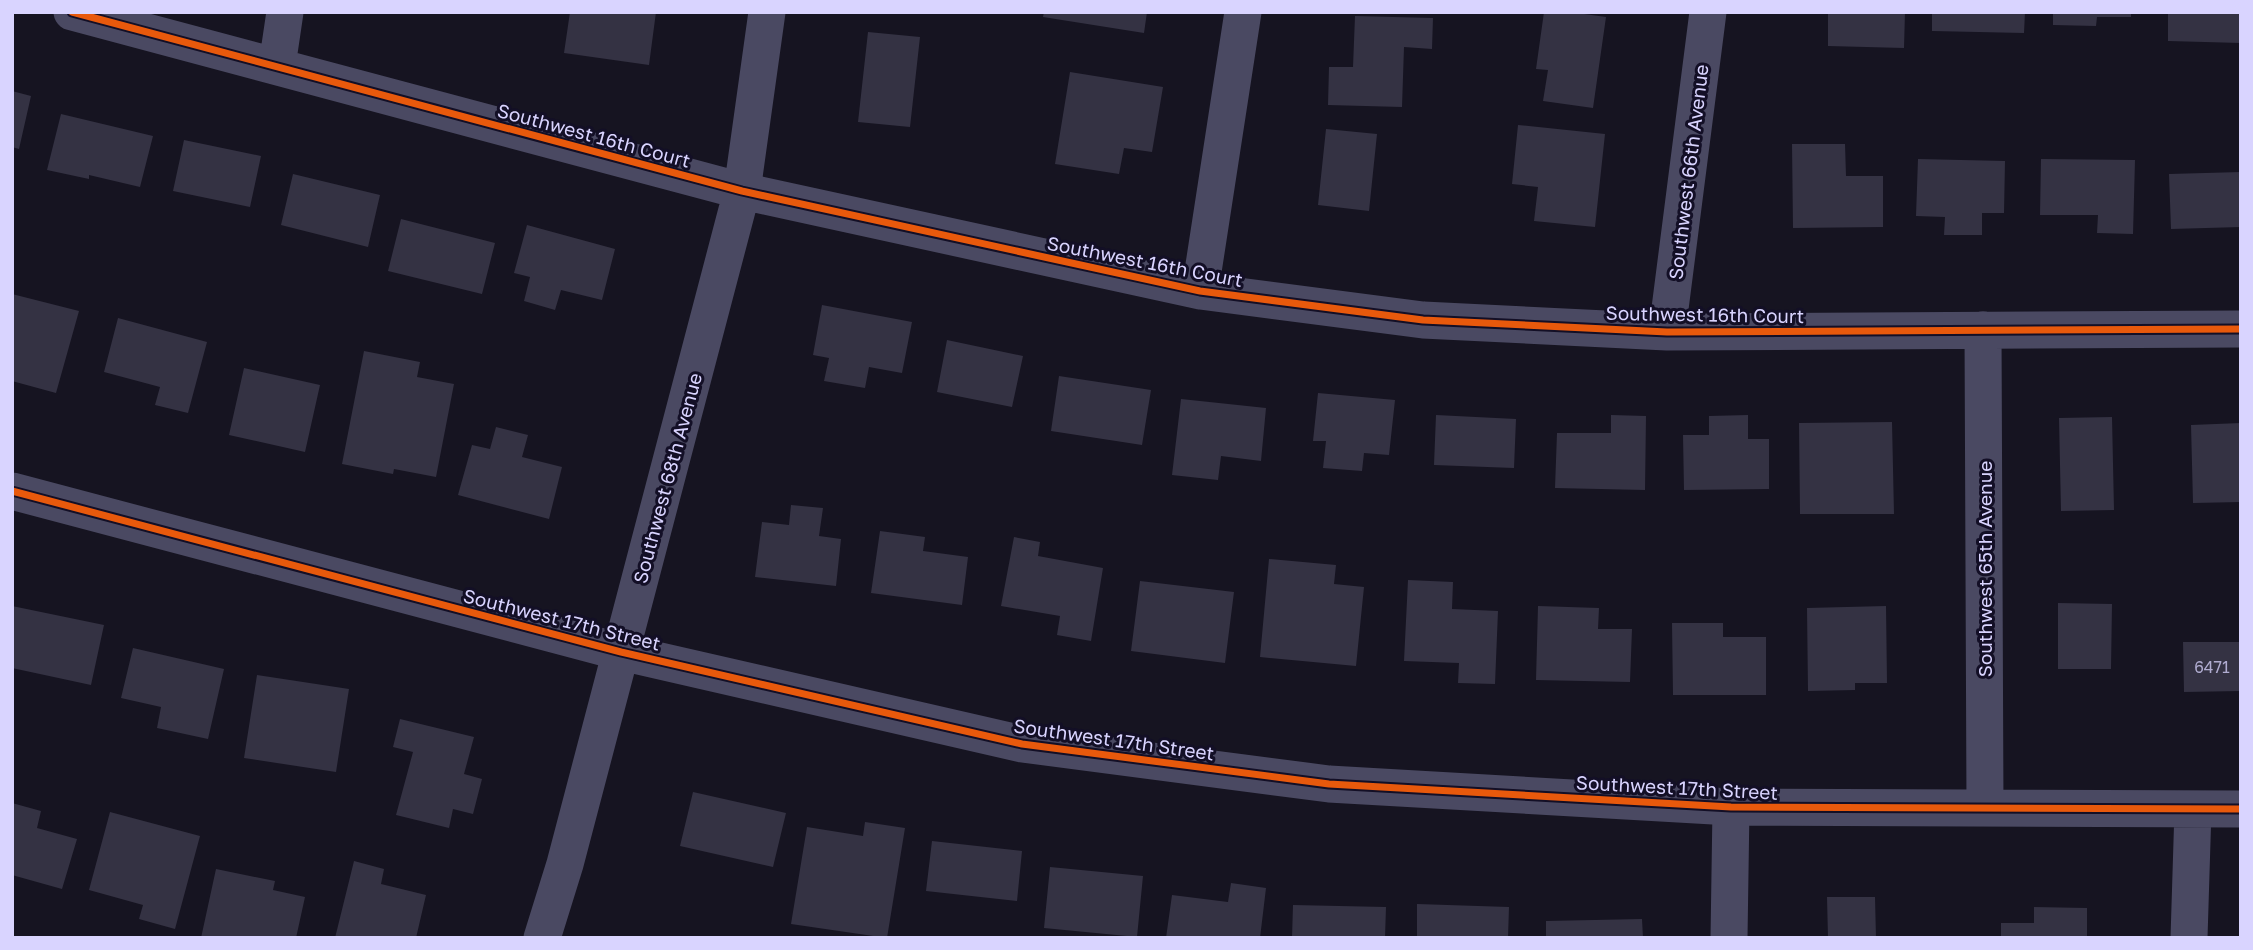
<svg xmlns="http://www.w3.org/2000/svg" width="2253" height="950" font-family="'Golos Text',sans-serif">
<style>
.building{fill:#343243}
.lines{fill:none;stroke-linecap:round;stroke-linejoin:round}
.street{stroke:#4a4962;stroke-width:37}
.cycleway-casing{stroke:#130f26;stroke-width:11}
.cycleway{stroke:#e8590c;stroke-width:7}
.labels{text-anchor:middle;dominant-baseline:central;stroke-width:6;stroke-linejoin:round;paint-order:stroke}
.number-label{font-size:16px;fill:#b0acd0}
.street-label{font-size:19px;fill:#d9d4ff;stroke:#130f26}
</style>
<rect width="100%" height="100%" fill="#161421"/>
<path class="building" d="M 570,12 L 656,12 L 649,65 L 564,53 Z
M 1044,12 L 1147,12 L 1144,33 L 1043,17 Z
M 1544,12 L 1570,12 L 1606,17 L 1593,108 L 1543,101 L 1548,70 L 1536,69 Z
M 1828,12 L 1905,12 L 1904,48 L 1828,46 Z
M 1932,12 L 2025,12 L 2024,33 L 1932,31 Z
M 2053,12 L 2131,12 L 2131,17 L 2097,17 L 2096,26 L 2053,25 Z
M 2168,12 L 2241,12 L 2241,43 L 2168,41 Z
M 1355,16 L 1433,18 L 1432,49 L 1404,47 L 1402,107 L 1328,105 L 1329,67 L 1353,67 Z
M 868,32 L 920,37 L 910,127 L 858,122 Z
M 1070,72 L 1163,87 L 1152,152 L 1124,148 L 1119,174 L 1055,164 Z
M 12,91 L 31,96 L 19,149 L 12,147 Z
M 61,114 L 153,136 L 140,187 L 89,175 L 89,179 L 47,170 Z
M 1518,125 L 1605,134 L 1595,227 L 1534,221 L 1538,187 L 1512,184 Z
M 1326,129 L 1377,134 L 1369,211 L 1318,205 Z
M 184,140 L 261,156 L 250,207 L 173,191 Z
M 1792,144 L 1845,144 L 1846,176 L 1883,176 L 1883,227 L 1793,228 Z
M 1918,159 L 2005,161 L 2004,213 L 1982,213 L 1982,235 L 1944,235 L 1945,217 L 1916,216 Z
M 2041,159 L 2135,160 L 2133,234 L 2097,233 L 2098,215 L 2040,215 Z
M 2241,172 L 2241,227 L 2171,229 L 2169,174 Z
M 293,174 L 380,195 L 368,247 L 281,225 Z
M 401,219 L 495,243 L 482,294 L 388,271 Z
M 527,225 L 615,249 L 602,300 L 561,290 L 555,310 L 524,301 L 530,277 L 514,273 Z
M 12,294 L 79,311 L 56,393 L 12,381 Z
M 822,305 L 912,322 L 902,373 L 869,367 L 865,388 L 824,381 L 829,358 L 813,355 Z
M 118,318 L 207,342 L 188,413 L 155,405 L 160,387 L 104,372 Z
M 947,340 L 1023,356 L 1012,407 L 937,392 Z
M 364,351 L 420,362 L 417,377 L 454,384 L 436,477 L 394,469 L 393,474 L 342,464 Z
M 244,368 L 320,385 L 305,452 L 229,435 Z
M 1059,376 L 1151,390 L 1142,445 L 1051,431 Z
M 1318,393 L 1395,400 L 1389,455 L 1364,453 L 1362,471 L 1323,468 L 1326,441 L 1313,441 Z
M 1181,399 L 1266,408 L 1261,461 L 1221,456 L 1218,480 L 1172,475 Z
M 1436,415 L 1516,419 L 1514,468 L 1434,465 Z
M 1611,415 L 1646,416 L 1645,490 L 1555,488 L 1557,433 L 1611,433 Z
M 1748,415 L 1748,439 L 1769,439 L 1769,489 L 1684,490 L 1683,435 L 1709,435 L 1709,416 Z
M 2112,417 L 2114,510 L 2061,511 L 2059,418 Z
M 1892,422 L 1894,514 L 1800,514 L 1799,423 Z
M 2241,423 L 2241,502 L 2193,503 L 2191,425 Z
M 496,427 L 528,435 L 522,457 L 562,467 L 549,519 L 458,495 L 472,445 L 490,449 Z
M 791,505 L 823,508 L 819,536 L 841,539 L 836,586 L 755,577 L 762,522 L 789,525 Z
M 880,531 L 925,537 L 923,551 L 968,557 L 962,605 L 871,593 Z
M 1014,537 L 1040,542 L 1038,556 L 1103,568 L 1091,641 L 1057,635 L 1060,616 L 1001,606 Z
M 1269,559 L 1336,565 L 1334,584 L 1364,587 L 1356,666 L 1260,657 Z
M 1408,580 L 1453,582 L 1452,609 L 1498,611 L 1495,684 L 1458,683 L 1459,663 L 1404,661 Z
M 1140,581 L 1234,592 L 1225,663 L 1131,651 Z
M 2058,603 L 2112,604 L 2111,669 L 2058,669 Z
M 12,606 L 104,625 L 91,685 L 12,668 Z
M 1538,606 L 1599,608 L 1598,629 L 1632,629 L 1630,682 L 1536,680 Z
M 1886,606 L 1887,683 L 1855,683 L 1855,690 L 1808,691 L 1807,608 Z
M 1672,623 L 1723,623 L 1723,637 L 1766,637 L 1766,695 L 1673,695 Z
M 2183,642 L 2241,642 L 2241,691 L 2184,692 Z
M 133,648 L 224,669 L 208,739 L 157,728 L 161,707 L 121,698 Z
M 257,675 L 349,689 L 336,772 L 244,758 Z
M 400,719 L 474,737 L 464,774 L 482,779 L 473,814 L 453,809 L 449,828 L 396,815 L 413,752 L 393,747 Z
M 693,792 L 786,813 L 773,867 L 680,846 Z
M 12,803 L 41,811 L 37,828 L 77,839 L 62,889 L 12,875 Z
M 110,812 L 200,836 L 175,929 L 139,919 L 143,905 L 89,890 Z
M 865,822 L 905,828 L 887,938 L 791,924 L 807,827 L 863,836 Z
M 932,841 L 1022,851 L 1017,901 L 926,891 Z
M 354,861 L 384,869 L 381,884 L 426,895 L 416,938 L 335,938 Z
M 1050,867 L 1143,876 L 1137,937 L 1044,928 Z
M 216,869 L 275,881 L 273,890 L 305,897 L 296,938 L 201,938 Z
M 1231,883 L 1266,888 L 1260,938 L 1166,938 L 1172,895 L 1228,902 Z
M 1827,897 L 1875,897 L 1876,938 L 1828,938 Z
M 1417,904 L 1509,907 L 1508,938 L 1417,938 Z
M 1293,905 L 1386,907 L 1385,938 L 1292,938 Z
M 2034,907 L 2087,908 L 2087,938 L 2001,938 L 2001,923 L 2034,923 Z
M 1642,919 L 1643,938 L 1546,938 L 1546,921 Z"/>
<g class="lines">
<path class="street" d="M 72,12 L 742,191 L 1200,291 L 1423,320 L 1667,332 L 2241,329
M 277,66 L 285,12
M 1200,291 L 1243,12
M 1983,330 L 1985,808
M 1667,332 L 1708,12
M 12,491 L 621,652 L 1022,744 L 1329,784 L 1731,807 L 2241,809
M 542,938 L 565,864 L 742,191 L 767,12
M 1729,938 L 1731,807
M 2189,938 L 2193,809"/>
<g class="cycleway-casing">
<path id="cycleway" d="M 72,12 L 742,191 L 1200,291 L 1423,320 L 1667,332 L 2241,329
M 12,491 L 621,652 L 1022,744 L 1329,784 L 1731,807 L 2241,809"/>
</g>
<use href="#cycleway" class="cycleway"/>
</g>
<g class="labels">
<g class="number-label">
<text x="2212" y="667">6471</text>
</g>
<g class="street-label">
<text transform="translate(594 135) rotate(15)">Southwest 16th Court</text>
<text transform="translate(1688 172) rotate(-83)">Southwest 66th Avenue</text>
<text transform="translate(1145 261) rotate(11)">Southwest 16th Court</text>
<text transform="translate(1705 314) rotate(1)">Southwest 16th Court</text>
<text transform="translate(667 478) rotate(-75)">Southwest 68th Avenue</text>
<text transform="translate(1984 569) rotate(-90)">Southwest 65th Avenue</text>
<text transform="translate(562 619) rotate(14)">Southwest 17th Street</text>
<text transform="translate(1114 739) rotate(8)">Southwest 17th Street</text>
<text transform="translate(1677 787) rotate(3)">Southwest 17th Street</text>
</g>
</g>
<rect width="2253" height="950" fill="none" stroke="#d9d4ff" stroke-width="28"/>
</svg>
